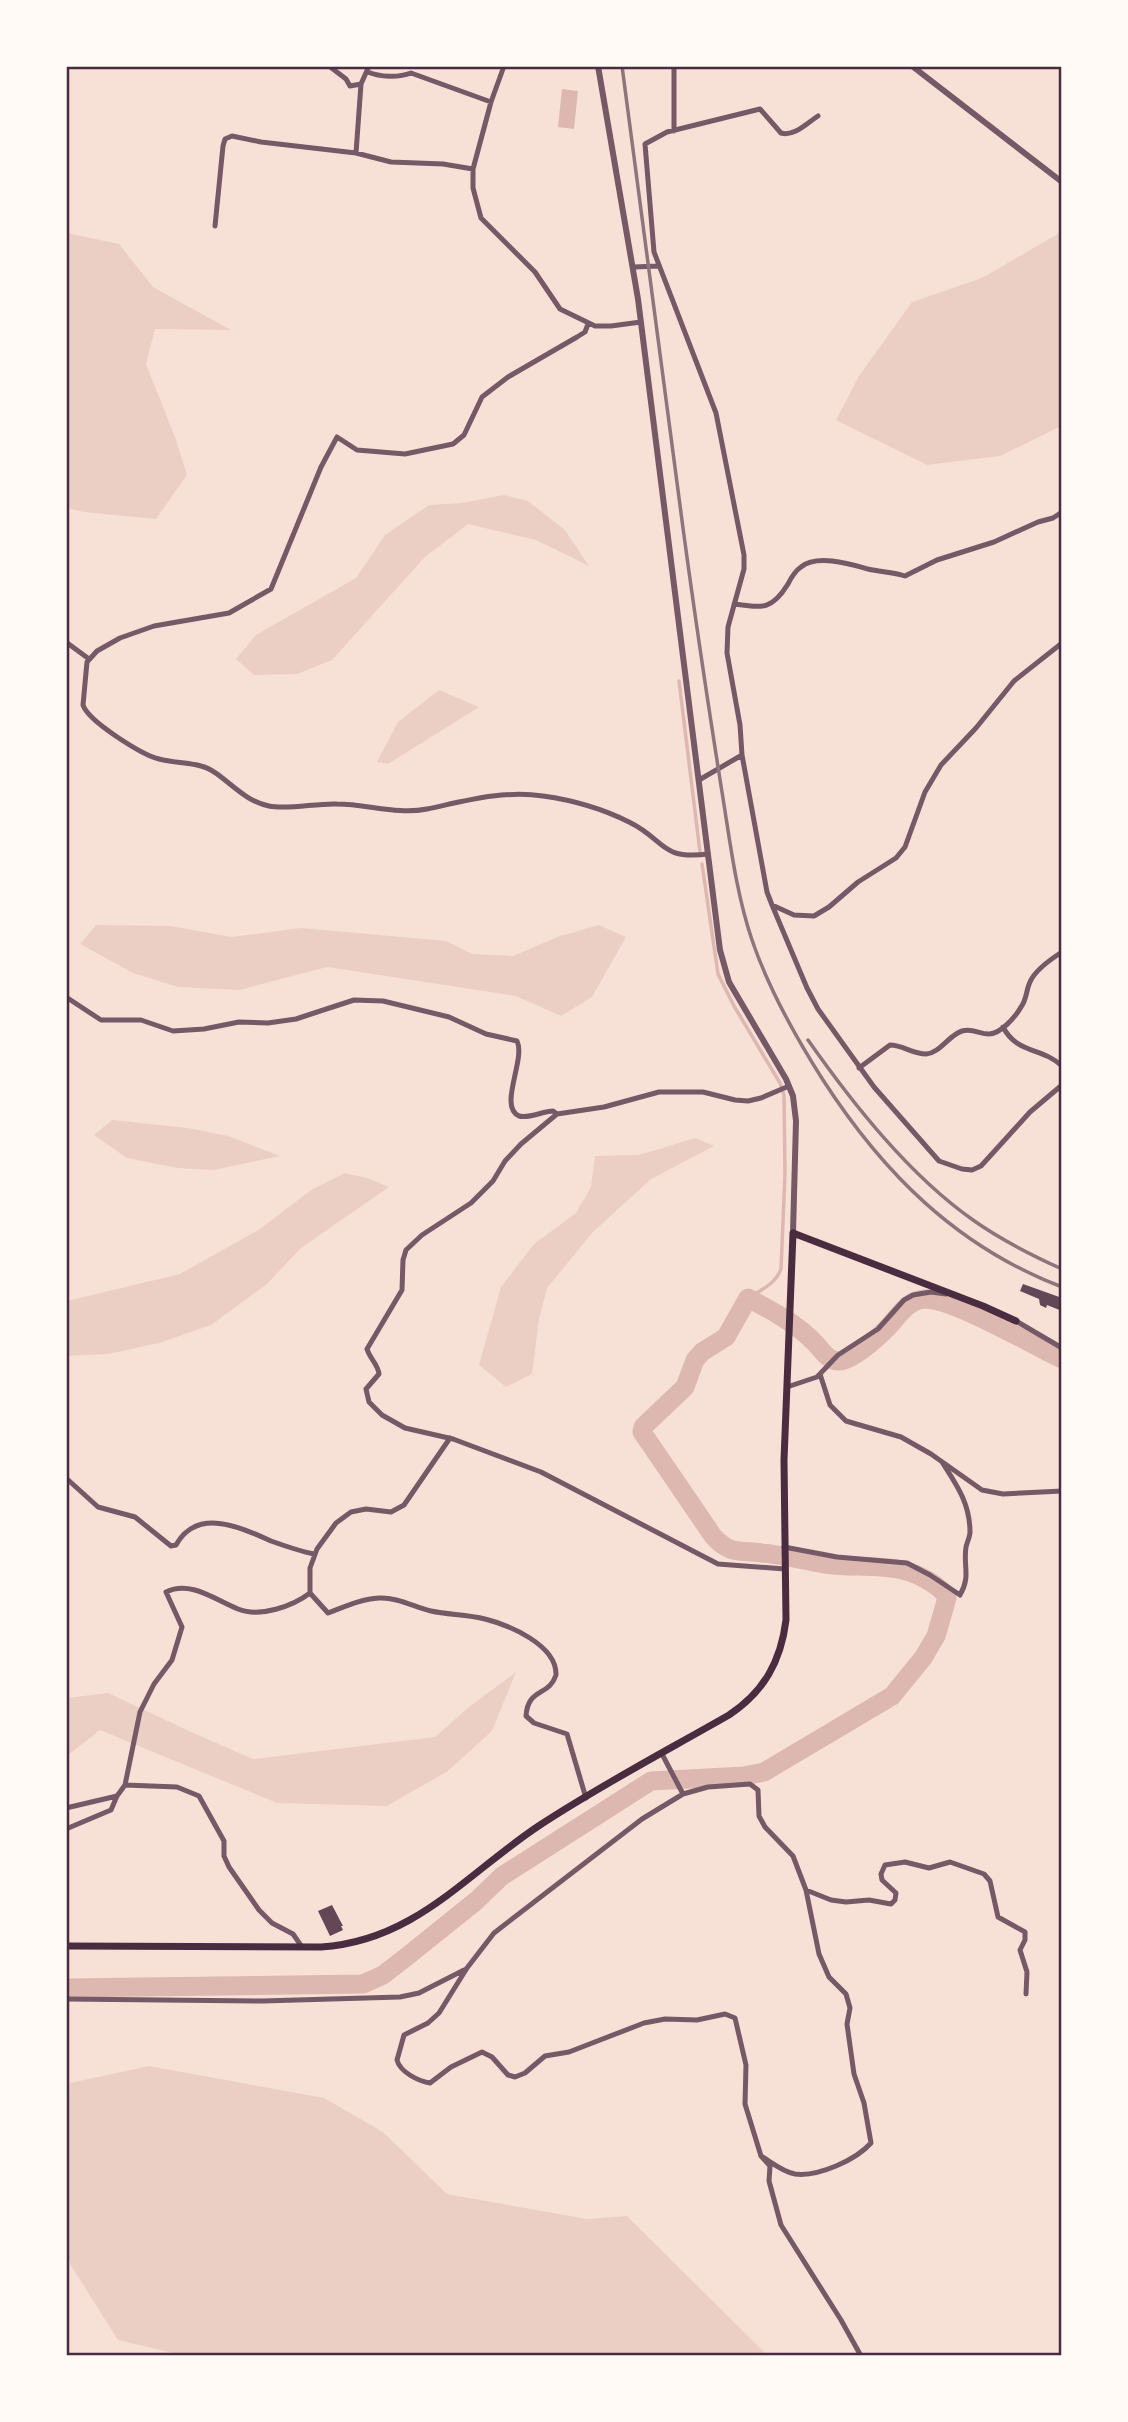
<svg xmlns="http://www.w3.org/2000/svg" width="1128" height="2422" font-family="Cabin,sans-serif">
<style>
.green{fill:#ebcfc5}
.water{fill:#dcb8b0}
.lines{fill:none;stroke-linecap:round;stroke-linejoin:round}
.stream{stroke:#dcb8b0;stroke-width:3.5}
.river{stroke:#dcb8b0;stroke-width:19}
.building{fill:#644757}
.minor{stroke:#755966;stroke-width:5}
.tertiary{stroke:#755966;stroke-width:6}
.secondary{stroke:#4a2c40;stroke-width:7}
.rail{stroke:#8f747c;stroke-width:3.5}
.neatline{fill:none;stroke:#4a2c40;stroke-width:2.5}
</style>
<rect width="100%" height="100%" fill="#f7e1d7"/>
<path class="green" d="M 1061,232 L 1061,426 L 1000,456 L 927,465 L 836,420 L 859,376 L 912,302 L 982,278 Z
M 67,233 L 119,244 L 153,287 L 231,330 L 155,329 L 146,364 L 175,437 L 187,475 L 156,519 L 84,512 L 67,508 Z
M 504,495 L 528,501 L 565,530 L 589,566 L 536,540 L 468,524 L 425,557 L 332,660 L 297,674 L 254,675 L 236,659 L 256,635 L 356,578 L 385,535 L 429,505 L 462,503 Z
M 439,690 L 479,707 L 388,764 L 377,762 L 398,722 Z
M 96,925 L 170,926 L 232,937 L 301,928 L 446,941 L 472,954 L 513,956 L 560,936 L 599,925 L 626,937 L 592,997 L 561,1016 L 516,996 L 327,967 L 239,990 L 178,987 L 133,973 L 80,944 Z
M 112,1120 L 188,1128 L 228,1136 L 280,1156 L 214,1170 L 177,1168 L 127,1158 L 94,1135 Z
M 695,1138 L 714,1146 L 651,1179 L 593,1232 L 547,1288 L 539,1319 L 532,1374 L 506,1387 L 479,1365 L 501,1287 L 534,1244 L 576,1213 L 591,1187 L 595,1156 L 639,1155 Z
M 345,1173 L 370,1179 L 389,1187 L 301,1248 L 267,1284 L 211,1325 L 159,1343 L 108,1354 L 67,1356 L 67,1301 L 180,1274 L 260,1229 L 311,1190 Z
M 516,1672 L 492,1731 L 448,1771 L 387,1806 L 277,1803 L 100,1730 L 67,1756 L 67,1698 L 108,1693 L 191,1732 L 253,1759 L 435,1737 L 469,1707 Z
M 149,2066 L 324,2098 L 383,2132 L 447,2194 L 587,2219 L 627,2216 L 767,2355 L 185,2356 L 118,2340 L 70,2264 L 67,2252 L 66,2109 L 70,2083 Z"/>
<path class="water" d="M 562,89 L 578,91 L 574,129 L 558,127 Z"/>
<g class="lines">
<path class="stream" d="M 679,681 L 700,852
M 702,864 L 718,974 L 734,1006 L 780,1083 L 784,1095 L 785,1173 L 781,1269 C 775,1285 762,1289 748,1298"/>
<path class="river" d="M 66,1988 L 363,1984 L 383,1975 L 405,1958 L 476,1901 L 502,1876 L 651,1781 L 744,1776 L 764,1772 L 892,1696 L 923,1658 L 936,1636 L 947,1598 C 941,1585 916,1573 902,1570 C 880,1565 855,1567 832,1565 C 808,1562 785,1555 762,1553 C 739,1550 730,1555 713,1536 L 642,1432 L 643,1427 L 685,1387 L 695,1360 L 702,1352 L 726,1337 L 748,1298 C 771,1310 797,1324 815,1343 C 822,1350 828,1362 840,1361 C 854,1360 882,1334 891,1324 C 900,1313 909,1300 925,1299 C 954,1299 1032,1345 1062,1359"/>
</g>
<path class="building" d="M 1023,1284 L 1062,1298 L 1062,1311 L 1047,1305 L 1046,1308 L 1040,1305 L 1039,1299 L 1020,1291 Z
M 332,1905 L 343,1926 L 341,1926 L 343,1930 L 330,1936 L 318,1911 Z"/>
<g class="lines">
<path class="minor" d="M 329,66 L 346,79 L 350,86 L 361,84
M 504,66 L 491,102 L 473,169 L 473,188 L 481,218 L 535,272 L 560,309 L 595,326 L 611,326 L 641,322
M 368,72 C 380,77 398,78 411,73 L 491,102
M 818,116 C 807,123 794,137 781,133 L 760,109 L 667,132 L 645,144 L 654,252 L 716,413 L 744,555 L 744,569 L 728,627 L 727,653 L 740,725 L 742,755 L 767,892 L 772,905 L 807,988 L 818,1009 L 874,1087 L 939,1161 L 962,1169 L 972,1170 L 981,1166 L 1030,1112 L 1062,1085
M 674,131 L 674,66
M 356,153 L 361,84 L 369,66
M 215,226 L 223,146 L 225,139 L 232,136 L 261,142 L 356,153 L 391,162 L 443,164 L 473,169
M 634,267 L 659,266
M 588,324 L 585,332 L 577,337 L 508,377 L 482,397 L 464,435 L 453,444 L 405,454 L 357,450 L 337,437 L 321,467 L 271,589 L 229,613 L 154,626 L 120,638 L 97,651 L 87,662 L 83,705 C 88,721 142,755 159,759 C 173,763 187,762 201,766 C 222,771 241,801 269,806 C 287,810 317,803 337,804 C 367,804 398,815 427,809 C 465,801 503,790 543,796 C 572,800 603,809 629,822 C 666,840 659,860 708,854
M 734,604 C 763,608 772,610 788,584 C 791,578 795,571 801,567 C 817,554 850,564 868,569 C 881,572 893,572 905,576 L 937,560 L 994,542 L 1038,522 L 1053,518 L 1062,512
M 66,642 L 89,659
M 699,780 L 742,755
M 772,905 L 794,915 L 814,916 L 829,907 L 858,882 L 896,858 L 905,847 L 925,792 L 941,765 L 976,728 L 1014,681 L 1062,643
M 66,997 L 101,1020 L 141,1020 L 173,1031 L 204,1029 L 239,1022 L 268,1023 L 296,1019 L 354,1000 L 383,1001 L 449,1017 L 486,1034 L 517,1041 C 526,1059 498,1107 519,1116 C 529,1119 543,1111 553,1111 L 557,1114
M 1003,1027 C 1017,1054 1042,1047 1062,1066
M 859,1068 L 890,1045 C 903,1045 912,1054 926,1054 C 940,1053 949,1035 962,1031 C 973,1028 979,1034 989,1034 C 1001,1034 1016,1016 1021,1007 C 1027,999 1026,990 1030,982 C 1035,970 1051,959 1062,952
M 1016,1321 L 1062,1348
M 820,1374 L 830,1405 L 846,1421 L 901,1437 L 931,1454 L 982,1490 L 1003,1494 L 1062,1491
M 787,1387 L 817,1377 L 838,1355 L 878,1329 L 904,1300 L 913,1295 L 931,1292 L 946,1294
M 450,1438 L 404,1505 L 391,1512 L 366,1509 L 351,1512 L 336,1523 L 317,1549 L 310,1568 L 310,1593 L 328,1613 C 344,1607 361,1599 379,1598 C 397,1597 414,1607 431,1611 C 449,1615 467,1614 485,1619 C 509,1625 557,1645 556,1675 C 549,1697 528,1687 526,1716 L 534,1723 L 567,1734 L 586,1798
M 66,1478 L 98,1507 L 135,1517 L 171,1546 L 176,1545 C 197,1507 240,1527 271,1541 C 285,1546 299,1551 314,1554
M 784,1547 L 837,1557 L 907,1563 L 930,1575 L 960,1595 C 971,1576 963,1567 966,1547 C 967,1542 970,1537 970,1532 C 970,1503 956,1484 942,1462
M 785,1569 L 718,1564 L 541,1472 L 453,1439 L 405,1428 L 382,1415 L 369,1402 L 366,1389 L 379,1374 C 378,1364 370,1359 367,1349 L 402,1290 L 403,1260 L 406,1250 L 422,1235 L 471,1203 L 493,1181 L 505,1161 L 521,1144 L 557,1114 L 604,1107 L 659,1092 L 703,1092 L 735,1100 L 748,1101 L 761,1098 L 789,1086
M 662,1754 L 683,1794
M 66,1808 L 117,1796
M 66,1829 L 111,1810 L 117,1796 L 125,1785
M 806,1890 L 831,1900 L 846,1902 L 869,1900 L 891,1904 L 895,1900 L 896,1893 L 882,1880 L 881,1874 L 885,1865 L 905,1862 L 929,1868 L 950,1862 L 984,1874 L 990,1881 L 998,1917 L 1025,1932 L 1025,1940 L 1020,1950 L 1027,1972 L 1026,1994
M 302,1947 L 293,1934 L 272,1923 L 259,1910 L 229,1867 L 224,1856 L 224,1841 L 199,1796 L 177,1787 L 125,1785 L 140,1712 L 154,1684 L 172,1660 L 182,1627 L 166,1592 C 191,1580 215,1600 238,1609 C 260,1618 293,1606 310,1593
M 66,1999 L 263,2001 L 400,1997 L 419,1993 L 464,1970
M 761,2156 C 771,2162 783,2172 795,2174 C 818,2177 856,2160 871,2143 L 864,2103 L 854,2074 L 847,2024 L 850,2008 L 846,1994 L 829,1977 L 819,1954 L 806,1890 L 793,1856 L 765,1827 L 759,1816 L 758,1790 L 750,1784 L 708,1787 L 683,1794 L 642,1819 L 494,1933 L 467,1968 L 439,2013 L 428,2023 L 404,2035 L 397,2060 C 400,2072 418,2081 430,2083 L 451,2067 L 482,2052 L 492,2057 L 508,2075 L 515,2077 L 525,2073 L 545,2056 L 569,2052 L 644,2023 L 665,2019 L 697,2020 L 725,2014 L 735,2018 L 746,2065 L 745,2104 L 761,2156 L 770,2166 L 769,2181 L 781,2225 L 841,2320 L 861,2356"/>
<path class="tertiary" d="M 598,66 L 638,299 L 720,950 L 729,982 L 786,1079 L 793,1096 L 796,1121 L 793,1233
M 912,66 L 1062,182"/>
<path class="secondary" d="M 66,1946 L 321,1947 C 415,1941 467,1873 540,1825 C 601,1785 666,1751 729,1715 C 764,1692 781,1661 786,1620 L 784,1460 L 793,1233 L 983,1306 L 1016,1321"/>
<path class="rail" d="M 622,66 C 643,220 663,374 683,528 C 695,617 708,704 722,792 C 730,841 736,893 752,940 C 769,990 795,1036 823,1080 C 883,1173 957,1247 1062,1287
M 808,1040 C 853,1104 909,1175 973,1220 C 1001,1240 1031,1255 1062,1269"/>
</g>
<rect width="1128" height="2422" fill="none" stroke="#fffaf5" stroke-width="136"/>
<rect x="68" y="68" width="992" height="2286" class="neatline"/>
</svg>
